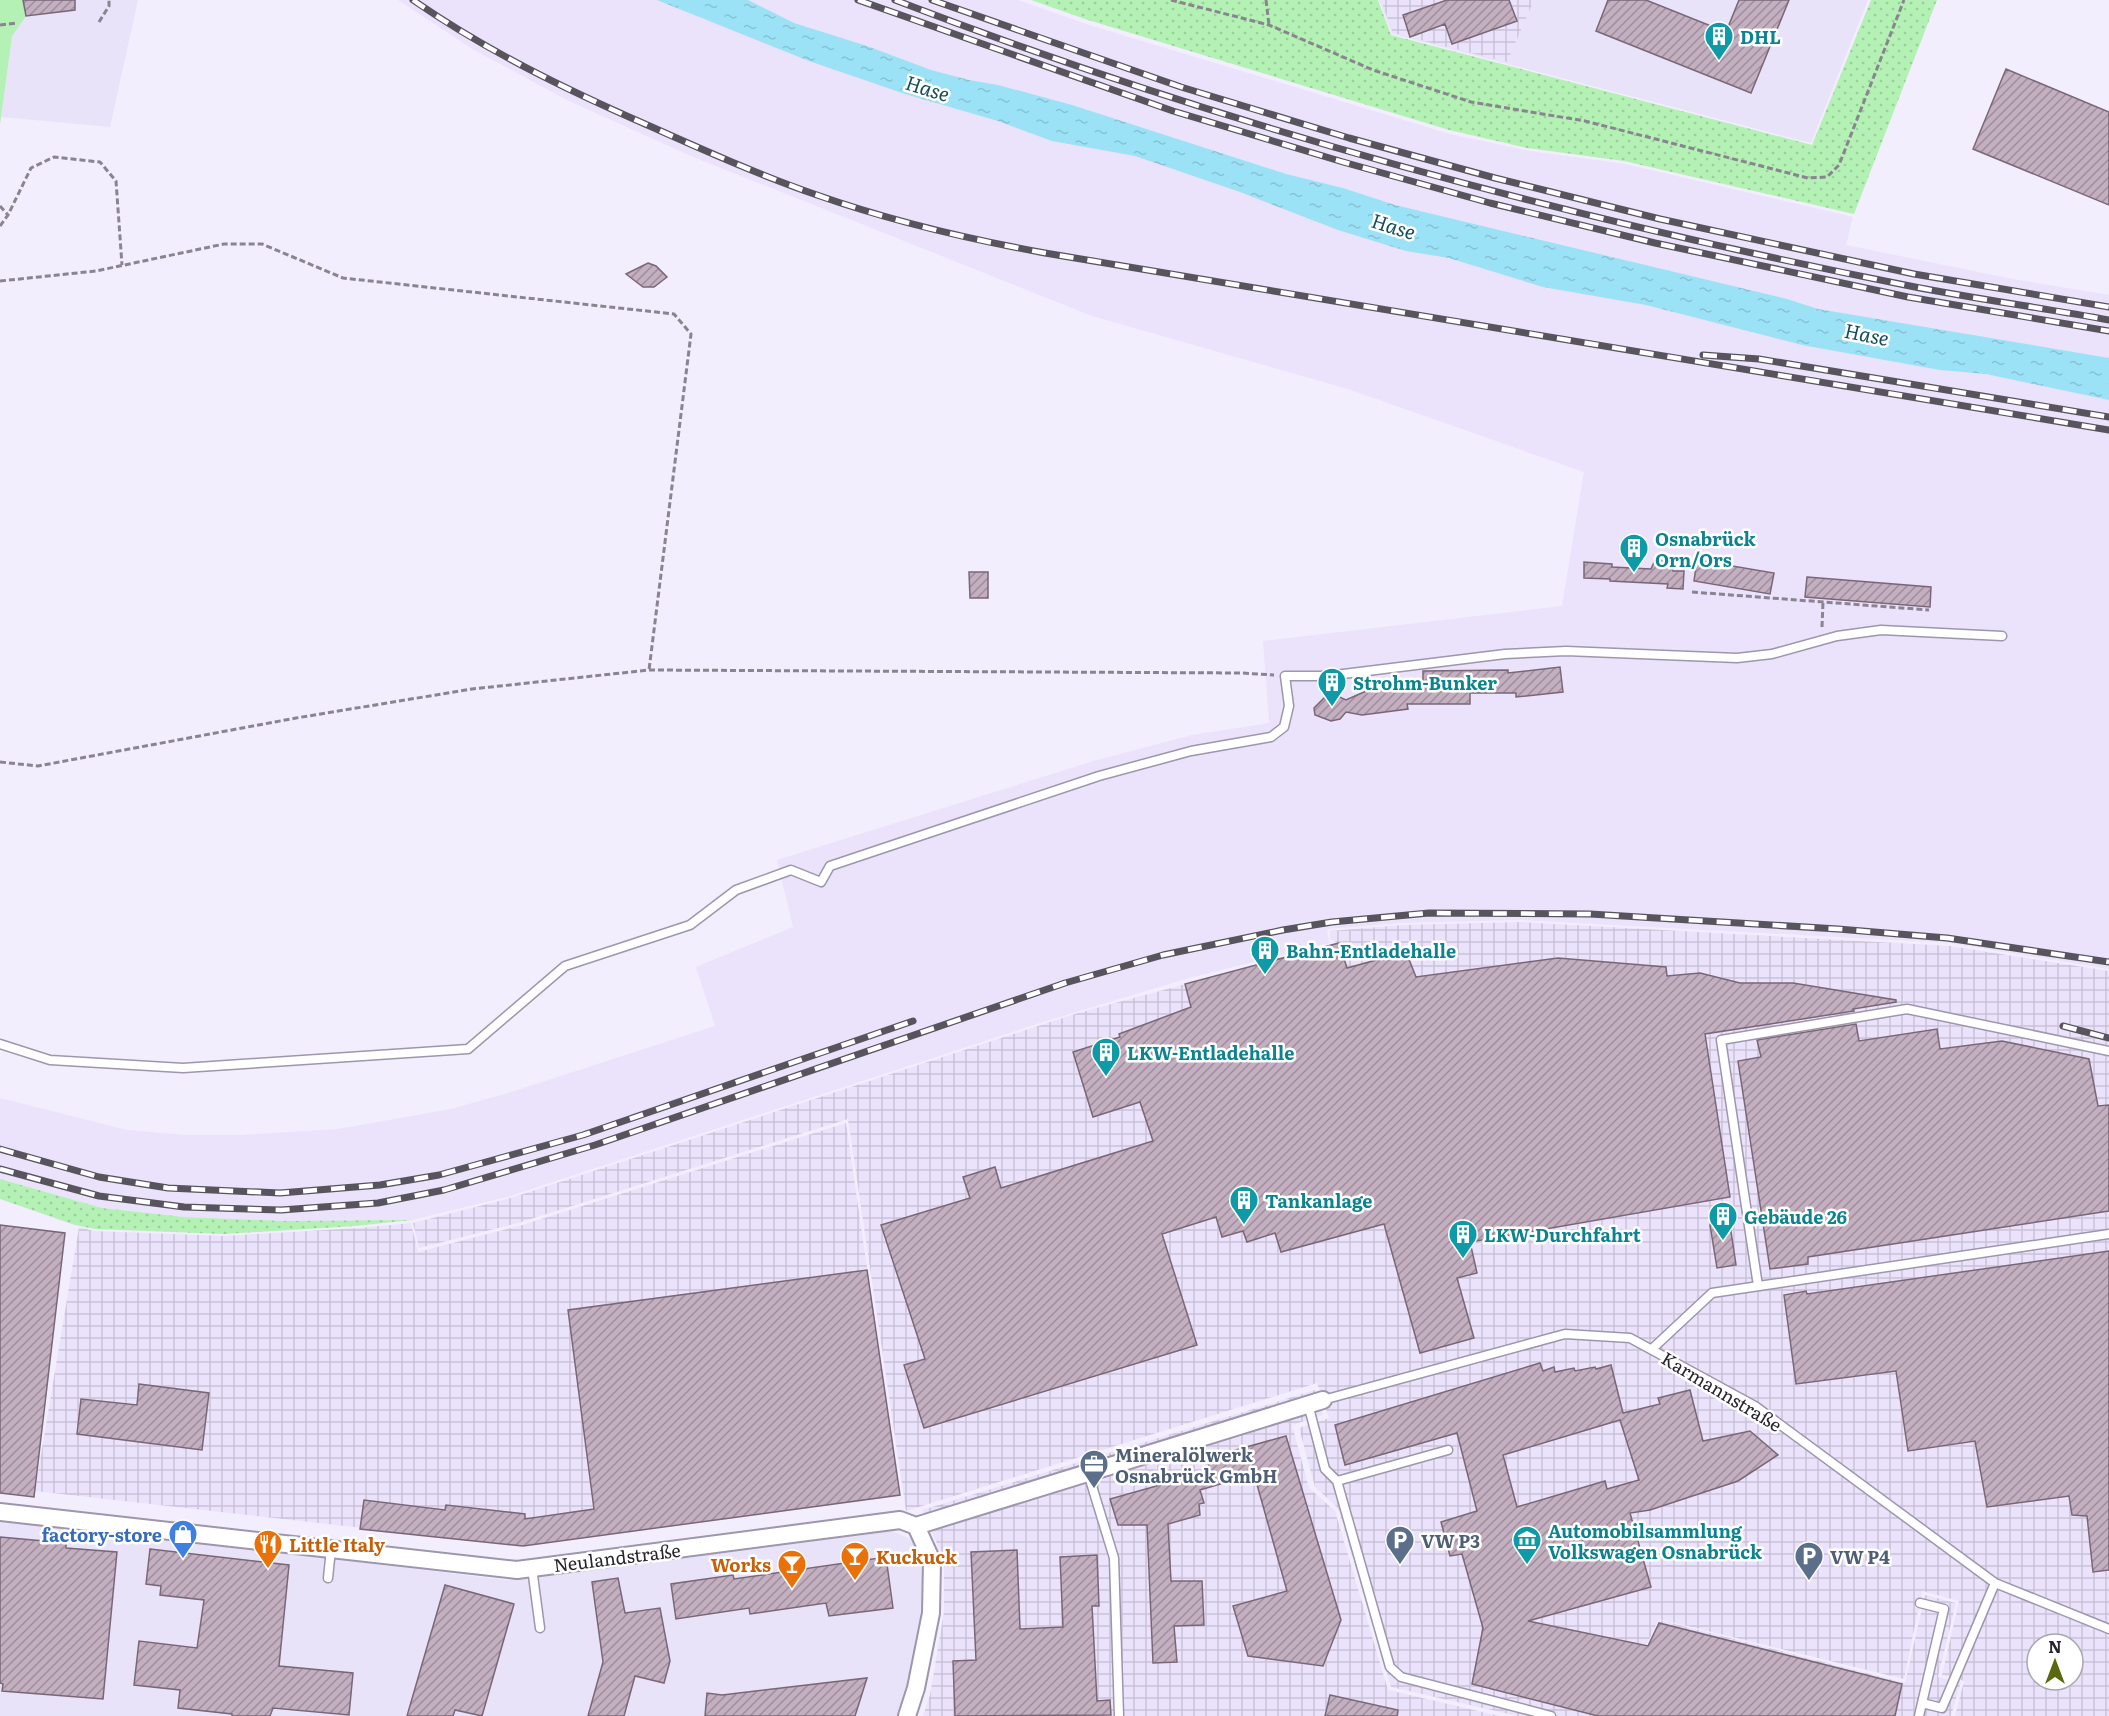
<svg xmlns="http://www.w3.org/2000/svg" width="2109" height="1716" font-family="Literata,serif">
<style>
.commercial{fill:#e9e3f9}
.industrial{fill:url(#industrial-grid);fill-rule:evenodd}
.built{fill:#ebe2fb}
.grass{fill:url(#grass-dots)}
.park{fill:#b4f1b4}
.water{fill:url(#water-ripples)}
.building{fill:url(#building-hatch);stroke:#796777;stroke-width:1.5;fill-rule:evenodd}
.lines{fill:none;stroke-linecap:round;stroke-linejoin:round}
.lane-casing{stroke:#9e96ac;stroke-width:11}
.street-casing{stroke:#9e96ac;stroke-width:20}
.path{stroke:#898490;stroke-width:3;stroke-dasharray:6 3;stroke-linecap:butt}
.lane{stroke:#fff;stroke-width:8}
.street{stroke:#fff;stroke-width:16}
.rail-casing{stroke:#58545e;stroke-width:7}
.rail{stroke:#fff;stroke-width:4.5;stroke-dasharray:14;stroke-linecap:butt}
.labels{text-anchor:middle;dominant-baseline:central;stroke-width:5;stroke-linejoin:round;paint-order:stroke}
.culture-label{font-size:18px;font-weight:bold;fill:#0d838f;stroke:#fff;text-anchor:start}
.street-label{font-size:18px;fill:#28242d;stroke:#fff}
.service-label{font-size:18px;font-weight:bold;fill:#4e5e75;stroke:#fff;text-anchor:start}
.shop-label{font-size:18px;font-weight:bold;fill:#366cbe;stroke:#fff;text-anchor:end}
.food-label{font-size:18px;font-weight:bold;fill:#c56008;stroke:#fff;text-anchor:start}
.water-label{font-size:20px;font-style:italic;fill:#134e5c;stroke:#fff}
</style>
<defs>
<pattern id="industrial-grid" width="8" height="8" patternUnits="userSpaceOnUse" patternTransform="scale(1.5)"><rect width="8" height="8" fill="#ebe2fb"/><path d="M0 4h8M4 0v8" fill="none" stroke="#cac2d7"/></pattern>
<pattern id="grass-dots" width="8" height="8" patternUnits="userSpaceOnUse" patternTransform="scale(1.5)"><rect width="8" height="8" fill="#b4f1b4"/><path d="M2 2h.1M6 6h.1" fill="none" stroke="#9bce9b" stroke-width="1.8" stroke-linecap="round"/></pattern>
<pattern id="water-ripples" width="26" height="14" patternUnits="userSpaceOnUse" patternTransform="scale(1.5)"><rect width="26" height="14" fill="#9ce2f6"/><path d="M2 4q2-2 4 0t4 0M15 11q2-2 4 0t4 0" fill="none" stroke="#86c2d3"/></pattern>
<pattern id="building-hatch" width="6" height="6" patternUnits="userSpaceOnUse" patternTransform="scale(1.5)"><rect width="6" height="6" fill="#c3afc0"/><path d="M-1 1l2-2M0 6l6-6M5 7l2-2" fill="none" stroke="#9e8e9c"/></pattern>
</defs>
<rect width="100%" height="100%" fill="#f3eefd"/>
<path class="commercial" d="M 0,0 L 138,0 L 110,127 L 1,117 L 0,124 Z
M 1379,0 L 1868,0 L 1811,143 L 1392,34 Z
M 0,1522 L 113,1532 L 506,1580 L 885,1528 L 913,1540 L 923,1562 L 920,1623 L 912,1683 L 900,1716 L 0,1716 Z"/>
<path class="industrial" d="M 1381,0 L 1534,0 L 1507,62 L 1393,33 Z
M 1520,922 L 1950,946 L 2109,971 L 2109,1716 L 1955,1716 L 1964,1681 L 1942,1675 L 1959,1601 L 1922,1591 L 1904,1679 L 1659,1619 L 1612,1716 L 1518,1716 L 1391,1687 L 1338,1508 L 1315,1487 L 1299,1428 L 1329,1418 L 1317,1383 L 906,1511 L 848,1119 L 518,1223 L 419,1248 L 413,1223 L 511,1198 L 1078,1013 L 1338,943 L 1330,939 L 1330,931 L 1403,925 ZM 2037,1644 L 2073,1644 L 2073,1680 L 2037,1680 Z
M 846,1123 L 900,1495 L 523,1546 L 35,1491 L 79,1227 L 93,1231 L 224,1236 L 359,1228 L 411,1223 L 418,1252 L 519,1226 Z
M 1315,1390 L 1323,1415 L 1292,1425 L 1309,1488 L 1335,1511 L 1388,1690 L 1500,1716 L 923,1716 L 930,1695 L 944,1612 L 944,1559 L 922,1510 Z
M 1925,1595 L 1956,1603 L 1938,1677 L 1961,1682 L 1951,1716 L 1613,1716 L 1660,1620 L 1905,1683 Z"/>
<path class="built" d="M 398,0 L 1018,0 L 1086,24 L 1450,134 L 1530,151 L 1625,164 L 1853,217 L 1846,245 L 2013,279 L 2109,295 L 2109,969 L 1950,943 L 1519,920 L 1403,923 L 1327,929 L 1329,943 L 1189,978 L 1043,1022 L 510,1196 L 412,1220 L 282,1221 L 184,1217 L 102,1208 L 0,1179 L 0,1098 L 127,1130 L 185,1135 L 241,1135 L 338,1129 L 451,1109 L 508,1093 L 715,1026 L 696,967 L 793,927 L 777,860 L 1097,760 L 1192,735 L 1269,723 L 1263,641 L 1562,606 L 1584,472 L 1348,389 L 1092,316 L 691,156 L 569,101 L 474,50 Z"/>
<path class="grass" d="M 1031,0 L 1378,0 L 1391,35 L 1812,145 L 1871,0 L 1937,0 L 1854,214 L 1624,161 L 1527,148 L 1449,130 L 1088,20 Z
M 0,1179 L 102,1208 L 184,1217 L 282,1221 L 412,1220 L 355,1226 L 224,1234 L 95,1229 L 75,1225 L 0,1199 Z"/>
<path class="park" d="M 0,0 L 23,0 L 26,16 L 12,36 L 0,124 Z"/>
<path class="water" d="M 657,0 L 748,0 L 794,23 L 867,46 L 931,70 L 969,80 L 998,85 L 1072,105 L 1286,174 L 1343,188 L 1395,205 L 1787,299 L 1818,309 L 2109,358 L 2109,400 L 1986,374 L 1940,370 L 1802,345 L 1646,305 L 1543,287 L 1449,258 L 1406,251 L 1338,230 L 1240,192 L 1135,156 L 1052,141 L 998,121 L 905,94 L 809,61 Z"/>
<path class="building" d="M 23,0 L 75,0 L 75,10 L 26,16 Z
M 1447,0 L 1509,0 L 1517,21 L 1452,44 L 1445,24 L 1410,37 L 1403,15 Z
M 1608,0 L 1646,0 L 1726,32 L 1739,0 L 1789,0 L 1751,93 L 1596,31 Z
M 2006,69 L 2109,112 L 2109,205 L 1973,149 Z
M 648,263 L 656,266 L 667,277 L 654,287 L 643,287 L 626,274 Z
M 1655,560 L 1670,561 L 1673,571 L 1684,571 L 1683,589 L 1667,588 L 1668,584 L 1610,581 L 1610,579 L 1584,578 L 1584,562 L 1612,564 L 1612,567 L 1651,569 Z
M 1697,560 L 1774,573 L 1770,594 L 1694,581 Z
M 969,572 L 988,572 L 988,598 L 970,598 Z
M 1807,577 L 1931,587 L 1930,607 L 1805,597 Z
M 1560,667 L 1563,692 L 1516,697 L 1516,693 L 1470,693 L 1470,704 L 1407,704 L 1408,709 L 1362,715 L 1346,712 L 1340,719 L 1331,721 L 1315,715 L 1314,708 L 1327,695 L 1333,694 L 1346,700 L 1373,688 L 1423,682 L 1423,671 L 1508,670 L 1508,673 Z
M 1339,943 L 1347,968 L 1406,952 L 1416,977 L 1558,958 L 1666,967 L 1667,976 L 1700,973 L 1740,983 L 1793,983 L 1896,1000 L 1896,1002 L 1853,1009 L 1854,1011 L 1705,1034 L 1730,1197 L 1470,1242 L 1477,1273 L 1457,1278 L 1474,1338 L 1420,1353 L 1384,1224 L 1281,1252 L 1275,1233 L 1247,1242 L 1243,1231 L 1222,1237 L 1216,1217 L 1162,1234 L 1197,1345 L 924,1428 L 904,1365 L 925,1359 L 881,1225 L 970,1198 L 963,1177 L 995,1167 L 1001,1188 L 1153,1141 L 1140,1102 L 1093,1117 L 1073,1052 L 1120,1037 L 1119,1034 L 1191,1007 L 1185,984 Z
M 1856,1024 L 1859,1041 L 1937,1029 L 1940,1049 L 2002,1041 L 2089,1059 L 2098,1106 L 2109,1105 L 2109,1211 L 1808,1257 L 1808,1264 L 1770,1269 L 1738,1061 L 1761,1057 L 1757,1040 Z
M 0,1225 L 65,1233 L 34,1497 L 0,1493 Z
M 1710,1225 L 1730,1225 L 1736,1265 L 1717,1268 Z
M 2109,1251 L 2109,1570 L 2093,1572 L 2087,1516 L 2072,1515 L 2069,1496 L 1987,1507 L 1975,1441 L 1908,1451 L 1896,1371 L 1796,1384 L 1784,1295 L 1806,1291 L 1807,1294 Z
M 867,1270 L 900,1495 L 523,1546 L 360,1529 L 364,1500 L 445,1510 L 446,1505 L 525,1514 L 525,1519 L 594,1509 L 568,1310 Z
M 1540,1363 L 1543,1371 L 1554,1367 L 1555,1372 L 1574,1368 L 1575,1371 L 1595,1367 L 1596,1369 L 1611,1365 L 1623,1413 L 1660,1404 L 1658,1398 L 1690,1390 L 1703,1441 L 1750,1431 L 1778,1455 L 1738,1481 L 1650,1510 L 1630,1513 L 1651,1587 L 1528,1621 L 1648,1646 L 1659,1623 L 1902,1684 L 1895,1716 L 1598,1716 L 1472,1684 L 1483,1628 L 1462,1554 L 1450,1556 L 1441,1522 L 1477,1511 L 1457,1433 L 1345,1465 L 1335,1425 ZM 1620,1420 L 1639,1480 L 1607,1489 L 1605,1481 L 1517,1507 L 1503,1455 Z
M 139,1384 L 209,1393 L 202,1450 L 77,1434 L 81,1399 L 137,1405 Z
M 1286,1436 L 1341,1620 L 1323,1666 L 1248,1656 L 1233,1606 L 1287,1591 L 1254,1474 L 1200,1490 L 1204,1503 L 1199,1504 L 1200,1515 L 1168,1524 L 1171,1581 L 1202,1581 L 1204,1625 L 1174,1626 L 1177,1662 L 1153,1663 L 1147,1525 L 1118,1525 L 1110,1499 L 1210,1471 L 1207,1458 Z
M 0,1537 L 66,1543 L 66,1548 L 117,1552 L 103,1699 L 2,1691 L 3,1684 L 0,1683 Z
M 150,1549 L 289,1565 L 279,1666 L 353,1673 L 349,1715 L 273,1708 L 270,1716 L 232,1716 L 232,1714 L 178,1708 L 180,1690 L 134,1685 L 139,1641 L 197,1648 L 204,1600 L 160,1595 L 161,1586 L 146,1584 Z
M 1017,1550 L 1020,1629 L 1063,1627 L 1060,1557 L 1097,1555 L 1099,1606 L 1092,1606 L 1097,1701 L 1110,1700 L 1111,1715 L 955,1716 L 953,1661 L 976,1660 L 971,1552 Z
M 886,1557 L 893,1608 L 829,1616 L 826,1603 L 750,1614 L 749,1608 L 676,1619 L 671,1584 L 733,1575 L 734,1579 Z
M 618,1578 L 625,1613 L 660,1608 L 670,1661 L 664,1683 L 635,1676 L 624,1716 L 588,1716 L 603,1662 L 592,1582 Z
M 445,1585 L 514,1604 L 482,1716 L 455,1710 L 453,1716 L 407,1716 Z
M 867,1678 L 855,1716 L 705,1716 L 707,1693 L 722,1695 Z
M 1330,1695 L 1398,1710 L 1397,1716 L 1325,1716 Z"/>
<g class="lines">
<g class="lane-casing">
<path id="lane" d="M 0,1044 L 50,1060 L 183,1068 L 468,1049 L 565,966 L 690,925 L 736,890 L 791,870 L 821,882 L 830,866 L 1099,776 L 1191,751 L 1271,737 L 1284,727 L 1289,706 L 1285,676 L 1327,676 L 1505,654 L 1566,651 L 1737,658 L 1772,654 L 1837,636 L 1881,630 L 2002,636
M 1758,1286 L 1721,1040 L 1907,1009 L 2109,1051
M 1652,1349 L 1712,1293 L 2109,1234
M 1323,1400 L 1565,1334 L 1630,1338 L 1755,1406 L 1995,1583 L 2109,1629
M 1308,1404 L 1325,1469 L 1337,1481 L 1448,1450
M 1088,1473 L 1114,1558 L 1119,1716
M 1337,1481 L 1390,1667 L 1401,1677 L 1551,1716
M 532,1568 L 540,1628
M 328,1578 L 331,1549
M 1922,1703 L 1942,1708 L 1995,1583
M 1919,1716 L 1944,1609 L 1920,1603"/>
</g>
<g class="street-casing">
<path id="street" d="M 0,1512 L 517,1570 L 900,1520 L 916,1526 L 1323,1400
M 907,1716 L 916,1688 L 931,1613 L 932,1561 L 916,1526"/>
</g>
<path class="path" d="M 1171,0 L 1269,25 L 1373,70 L 1471,102 L 1585,121 L 1808,178 L 1827,177 L 1839,165 L 1904,0
M 1266,0 L 1269,25
M 99,22 L 109,6 L 109,0
M 0,25 L 17,23
M 0,206 L 8,215
M 0,226 L 8,215 L 31,168 L 54,157 L 100,162 L 116,181 L 122,265
M 0,281 L 96,271 L 224,244 L 262,244 L 343,278 L 674,314 L 691,334 L 649,670
M 1692,592 L 1929,610
M 1822,627 L 1823,602
M 0,762 L 38,766 L 296,718 L 472,689 L 649,670 L 1241,673 L 1274,675"/>
<use href="#lane" class="lane"/>
<use href="#street" class="street"/>
<g class="rail-casing">
<path id="rail" d="M 413,0 C 485,50 565,89 645,124 C 701,149 759,175 817,195 C 891,221 968,239 1045,253 L 2109,430
M 858,0 L 1173,111 L 1343,162 L 1490,203 L 1655,243 L 1908,297 L 2109,331
M 895,0 C 1223,126 1565,218 1910,286 C 1976,299 2043,308 2109,320
M 932,0 L 1181,87 L 1349,138 L 1495,178 L 1660,219 L 1914,274 L 2109,307
M 1703,355 L 1759,359 L 2109,417
M 2063,1026 L 2109,1038
M 0,1149 L 99,1177 L 168,1188 L 280,1193 L 380,1185 L 439,1175 L 583,1135 L 913,1021
M 0,1169 L 99,1196 L 184,1207 L 281,1210 L 378,1203 L 444,1190 L 595,1145 L 1065,983 L 1163,955 L 1283,930 L 1332,922 L 1429,913 L 1590,914 L 1838,929 L 1947,938 L 2109,962"/>
</g>
<use href="#rail" class="rail"/>
</g>
<defs>
<g id="building-pin" transform="scale(1.5)"><path d="M0 17L-7.5 6A9.5 9.5 0 1 1 7.5 6Z" fill="#0f9aa8" stroke="#fff"/><path d="M-4-6H4V6H1V3H-1V6H-4ZM-2.5-4.3h1.7v1.8h-1.7ZM.8-4.3h1.7v1.8H.8ZM-2.5-1h1.7V.8h-1.7ZM.8-1h1.7V.8H.8Z" fill="#fff"/></g>
<g id="office-pin" transform="scale(1.5)"><path d="M0 17L-7.5 6A9.5 9.5 0 1 1 7.5 6Z" fill="#5c6f8a" stroke="#fff"/><path d="M-6-3h4V-5.5h4V-3h4V5H-6ZM-1-4.5V-3h2v-1.5ZM-6 0V1H6V0Z" fill="#fff"/></g>
<g id="shop-pin" transform="scale(1.5)"><path d="M0 17L-7.5 6A9.5 9.5 0 1 1 7.5 6Z" fill="#3f7fe0" stroke="#fff"/><path d="M-5-2.5h2.3a2.7 3.5 0 0 1 5.4 0H5L5.5 6h-11ZM-1.5-2.5h3a1.5 2.3 0 0 0-3 0Z" fill="#fff"/></g>
<g id="parking-pin" transform="scale(1.5)"><path d="M0 17L-7.5 6A9.5 9.5 0 1 1 7.5 6Z" fill="#5c6f8a" stroke="#fff"/><path d="M-3.5-5.5H1a3.5 3.5 0 0 1 0 7H-1V5.5H-3.5ZM-1-3.4V-.6H.8a1.4 1.4 0 0 0 0-2.8Z" fill="#fff"/></g>
<g id="museum-pin" transform="scale(1.5)"><path d="M0 17L-7.5 6A9.5 9.5 0 1 1 7.5 6Z" fill="#0f9aa8" stroke="#fff"/><path d="M0-6L6-3V-2H-6V-3ZM-5-1h2V3h-2ZM-1-1h2V3h-2ZM3-1h2V3H3ZM-6 4H6V6H-6Z" fill="#fff"/></g>
<g id="restaurant-pin" transform="scale(1.5)"><path d="M0 17L-7.5 6A9.5 9.5 0 1 1 7.5 6Z" fill="#e8710a" stroke="#fff"/><path d="M-5-6h1v4h1v-4h1v4h1v-4h1v5L-1.5 .5V6h-2V.5L-5-1ZM5-6V6H3V1.5H1.5Q1.5-4 5-6Z" fill="#fff"/></g>
<g id="bar-pin" transform="scale(1.5)"><path d="M0 17L-7.5 6A9.5 9.5 0 1 1 7.5 6Z" fill="#e8710a" stroke="#fff"/><path d="M-6-5H6L.8 .8V4.5H3.5V6h-7V4.5H-.8V.8Z" fill="#fff"/></g>
</defs>
<g fill-rule="evenodd">
<use href="#building-pin" x="1719" y="36"/>
<use href="#building-pin" x="1634" y="548"/>
<use href="#building-pin" x="1332" y="682"/>
<use href="#building-pin" x="1265" y="950"/>
<use href="#building-pin" x="1106" y="1052"/>
<use href="#building-pin" x="1244" y="1200"/>
<use href="#building-pin" x="1723" y="1216"/>
<use href="#building-pin" x="1463" y="1234"/>
<use href="#office-pin" x="1094" y="1464"/>
<use href="#shop-pin" x="183" y="1534"/>
<use href="#parking-pin" x="1400" y="1540"/>
<use href="#museum-pin" x="1527" y="1540"/>
<use href="#restaurant-pin" x="268" y="1544"/>
<use href="#bar-pin" x="855" y="1556"/>
<use href="#parking-pin" x="1809" y="1556"/>
<use href="#bar-pin" x="792" y="1564"/>
</g>
<g class="labels">
<g class="culture-label">
<text x="1740" y="36">DHL</text>
<text x="1655" y="538">Osnabrück<tspan x="1655" dy="21">Orn/Ors</tspan></text>
<text x="1353" y="682">Strohm-Bunker</text>
<text x="1286" y="950">Bahn-Entladehalle</text>
<text x="1127" y="1052">LKW-Entladehalle</text>
<text x="1265" y="1200">Tankanlage</text>
<text x="1744" y="1216">Gebäude 26</text>
<text x="1484" y="1234">LKW-Durchfahrt</text>
<text x="1548" y="1530">Automobilsammlung<tspan x="1548" dy="21">Volkswagen Osnabrück</tspan></text>
</g>
<g class="street-label">
<text transform="translate(1722 1391) rotate(31)">Karmannstraße</text>
<text transform="translate(617 1557) rotate(-7)">Neulandstraße</text>
</g>
<g class="service-label">
<text x="1115" y="1454">Mineralölwerk<tspan x="1115" dy="21">Osnabrück GmbH</tspan></text>
<text x="1421" y="1540">VW P3</text>
<text x="1830" y="1556">VW P4</text>
</g>
<g class="shop-label">
<text x="162" y="1534">factory-store</text>
</g>
<g class="food-label">
<text x="289" y="1544">Little Italy</text>
<text x="876" y="1556">Kuckuck</text>
<text x="771" y="1564" text-anchor="end">Works</text>
</g>
<g class="water-label">
<text transform="translate(928 87) rotate(17)">Hase</text>
<text transform="translate(1394 225) rotate(17)">Hase</text>
<text transform="translate(1867 333) rotate(11)">Hase</text>
</g>
</g>
<g transform="translate(2055 1662)"><circle r="28" fill="#ffffff" stroke="#a9a7ab" stroke-width="1.5"/>
<path d="M0-4.5L10 22L0 15L-10 22Z" fill="#5a680f"/>
<text y="-9" font-size="16" font-weight="bold" text-anchor="middle" fill="#28242d">N</text>
</g>
</svg>
